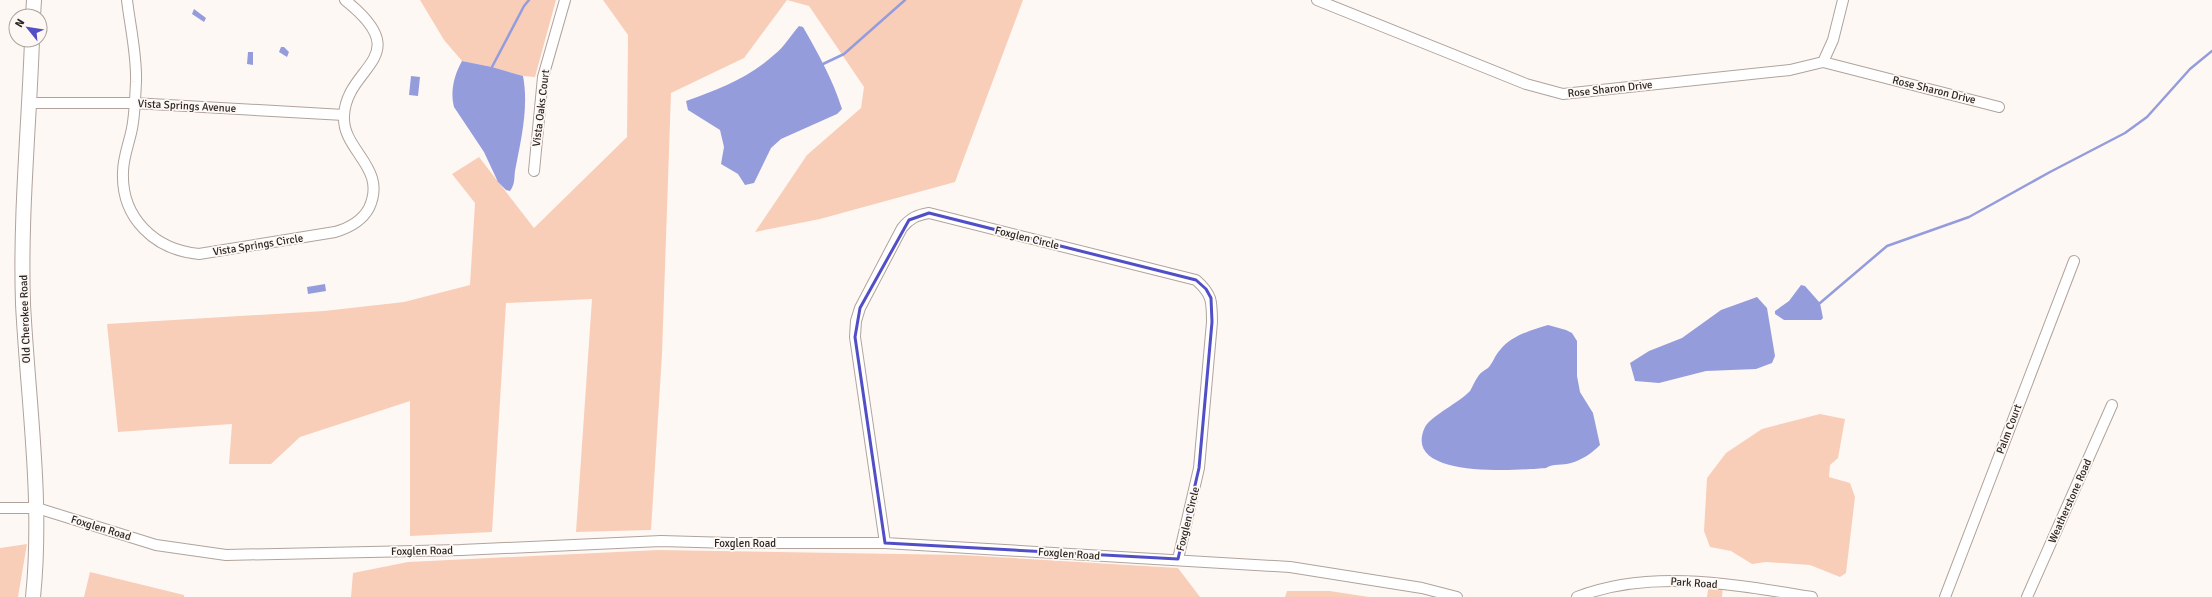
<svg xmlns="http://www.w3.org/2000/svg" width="2212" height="597" font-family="Signika,sans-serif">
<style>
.green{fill:#f8ceb8}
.water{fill:#959cdc}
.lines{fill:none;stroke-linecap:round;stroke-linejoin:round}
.stream{stroke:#959cdc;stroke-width:2.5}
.street-casing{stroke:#b0a39c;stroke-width:12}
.secondary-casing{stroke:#b0a39c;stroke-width:16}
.street{stroke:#fff;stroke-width:10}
.secondary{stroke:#fff;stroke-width:14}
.marked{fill:none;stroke:#524fc6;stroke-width:3;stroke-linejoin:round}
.labels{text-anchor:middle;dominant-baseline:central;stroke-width:3.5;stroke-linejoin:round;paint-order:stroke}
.street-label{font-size:11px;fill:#2d2724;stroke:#fef8f5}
</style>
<rect width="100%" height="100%" fill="#fef8f5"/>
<path class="green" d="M 420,0 L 556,0 L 535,77 L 523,76 L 492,67 L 462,61 L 444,40 Z
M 603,0 L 787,0 L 744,58 L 671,93 L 662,354 L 651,530 L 576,532 L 592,299 L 506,303 L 492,532 L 410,536 L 410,401 L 300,437 L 271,464 L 229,464 L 232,424 L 118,432 L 107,324 L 324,311 L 404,302 L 470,285 L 475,203 L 452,174 L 479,157 L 534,228 L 627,137 L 628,35 Z
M 787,0 L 1023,0 L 955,182 L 820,219 L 755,232 L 807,155 L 861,108 L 864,87 L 809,6 Z
M 1820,414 L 1845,419 L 1838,458 L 1830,465 L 1829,477 L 1850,483 L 1855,497 L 1846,573 L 1840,577 L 1810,565 L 1766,562 L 1752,564 L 1731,551 L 1710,547 L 1704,531 L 1707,478 L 1726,453 L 1762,429 Z
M 27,544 L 18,597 L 0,597 L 0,548 Z
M 658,550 L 962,555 L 1178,568 L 1200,597 L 351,597 L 353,573 L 408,562 Z
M 90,572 L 184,595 L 184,597 L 84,597 Z
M 1709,584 L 1723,585 L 1722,597 L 1707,597 Z
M 1287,591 L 1330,591 L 1369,597 L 1285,597 Z"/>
<path class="water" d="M 194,9 L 206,18 L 204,22 L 192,14 Z
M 799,26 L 803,27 C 818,53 833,80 842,109 L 837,114 L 781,139 L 771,148 L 754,183 L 745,185 L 738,174 L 721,164 L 724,147 L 720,130 L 688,110 L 686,101 C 719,89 749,78 775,54 C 784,47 791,35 799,26 Z
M 281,47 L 284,47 L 289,52 L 287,57 L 279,52 Z
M 248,52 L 253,52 L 253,65 L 247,64 Z
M 462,61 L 492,67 L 523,76 C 529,107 521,140 515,171 C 514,179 515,184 510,191 L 506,190 L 498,182 L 484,152 L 454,107 C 450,92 454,75 462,61 Z
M 411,76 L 420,77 L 418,96 L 409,95 Z
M 325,284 L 326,291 L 308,294 L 307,287 Z
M 1801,285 L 1805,286 L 1820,303 L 1823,318 L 1821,320 L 1784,320 L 1775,314 L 1775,311 L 1789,301 Z
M 1757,297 L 1767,308 L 1775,356 L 1772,363 L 1756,369 L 1706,371 L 1659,383 L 1635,381 L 1630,363 L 1649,351 L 1682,338 L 1721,310 Z
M 1548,325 L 1566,330 L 1572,333 L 1577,341 L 1577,376 L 1580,392 L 1593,413 L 1600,445 C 1592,453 1582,460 1571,463 C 1563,466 1553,463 1546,468 C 1521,470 1400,480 1425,427 C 1431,416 1460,402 1470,391 C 1473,386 1475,380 1479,375 C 1481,372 1485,370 1488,368 C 1493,363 1495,355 1500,350 C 1511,336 1531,330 1548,325 Z"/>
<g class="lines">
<path class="stream" d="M 823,64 L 844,54 L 905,0
M 492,67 L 524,6 L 529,0
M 1820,303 L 1887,246 L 1969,217 L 2050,172 L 2125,133 L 2147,117 L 2190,69 L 2212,51"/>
<g class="street-casing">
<path id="street" d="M 127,0 C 130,26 137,55 136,82 C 135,98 135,117 131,133 C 128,146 123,159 123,172 C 121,218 155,250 199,254 L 335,232 C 349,228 362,221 369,208 C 388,167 342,151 344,116 C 346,65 418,58 345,0
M 1317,0 L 1526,84 L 1563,94 L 1790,70 L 1823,62 L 1999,107
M 1823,62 L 1833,40 L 1843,0
M 30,103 L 133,103 L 344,115
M 534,171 L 543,77 L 565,0
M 0,508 L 37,508 L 156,545 L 226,555 L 461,550 L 661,541 L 731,543 L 885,543 L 1290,567 L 1422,588 L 1457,597
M 885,543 L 855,337 L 856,321 L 860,308 L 902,228 C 910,218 917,215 929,213 L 1196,280 C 1212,294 1212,301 1212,322 L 1199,468 L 1178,559
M 1577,597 C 1652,568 1736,585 1812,597
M 1945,597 L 2074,261
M 2027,597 L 2112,405"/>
</g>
<g class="secondary-casing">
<path id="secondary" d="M 33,16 L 34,0
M 32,40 C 29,127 20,216 23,304 C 28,401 43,500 33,597"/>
</g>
<use href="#street" class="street"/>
<use href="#secondary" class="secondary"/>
</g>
<path class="marked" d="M 929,213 L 1196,280 L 1206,289 L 1211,298 L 1212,322 L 1199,468 L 1178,559 L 885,543 L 855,337 L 860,308 L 909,220 Z"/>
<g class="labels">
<g class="street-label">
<text transform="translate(1610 89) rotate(-6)">Rose Sharon Drive</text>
<text transform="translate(1934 90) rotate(14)">Rose Sharon Drive</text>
<text transform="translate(187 106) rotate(3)">Vista Springs Avenue</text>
<text transform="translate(541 108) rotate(-83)">Vista Oaks Court</text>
<text transform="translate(1027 238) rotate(14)">Foxglen Circle</text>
<text transform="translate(258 245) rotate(-9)">Vista Springs Circle</text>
<text transform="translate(25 319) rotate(-92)">Old Cherokee Road</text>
<text transform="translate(2009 429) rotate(-69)">Palm Court</text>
<text transform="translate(2070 501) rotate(-66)">Weatherstone Road</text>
<text transform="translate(1188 519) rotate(-76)">Foxglen Circle</text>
<text transform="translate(101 528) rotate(17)">Foxglen Road</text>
<text x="745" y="543">Foxglen Road</text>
<text transform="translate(422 551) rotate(-1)">Foxglen Road</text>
<text transform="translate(1069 554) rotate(4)">Foxglen Road</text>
<text transform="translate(1694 583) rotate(4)">Park Road</text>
</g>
</g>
<g transform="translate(28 28) rotate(300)"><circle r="19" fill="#fef8f5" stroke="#aaa4a1"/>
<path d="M0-3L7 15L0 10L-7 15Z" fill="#524fc6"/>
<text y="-6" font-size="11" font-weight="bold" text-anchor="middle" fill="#2d2724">N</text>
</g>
</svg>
